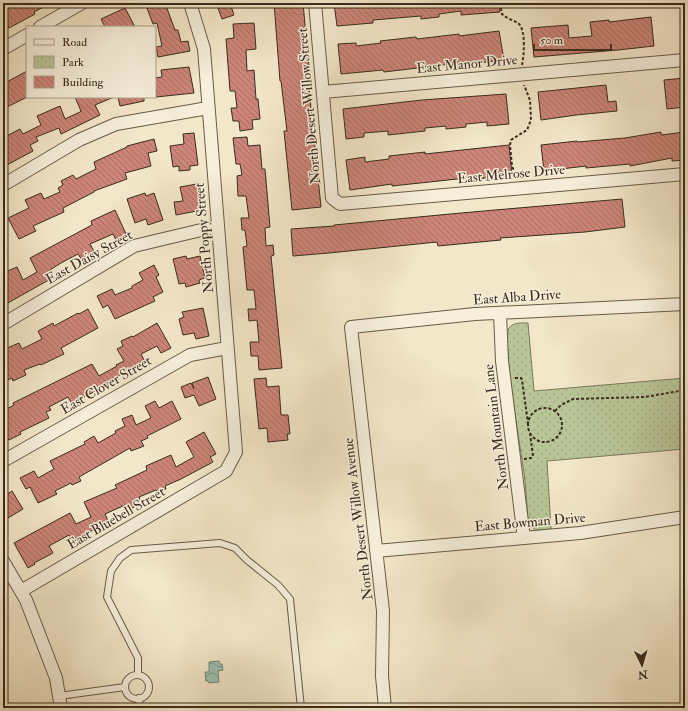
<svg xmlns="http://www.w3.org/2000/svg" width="688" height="711" font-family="'IM FELL Double Pica',serif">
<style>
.park{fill:url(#park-dots);stroke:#7a785a}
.water{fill:url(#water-waves);stroke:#758475}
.building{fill:url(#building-back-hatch);stroke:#3a2b1c}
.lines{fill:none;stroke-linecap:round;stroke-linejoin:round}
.service-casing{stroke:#685a47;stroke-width:8}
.minor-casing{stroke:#685a47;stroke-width:14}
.path{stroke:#3a2b1c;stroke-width:2;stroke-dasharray:3 2;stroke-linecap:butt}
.service{stroke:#f7efdc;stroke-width:6}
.minor{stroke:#f7efdc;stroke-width:12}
.labels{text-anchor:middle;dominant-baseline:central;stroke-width:3;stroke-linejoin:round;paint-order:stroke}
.street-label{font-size:14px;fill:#3a2b1c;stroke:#f7efdc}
</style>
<defs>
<pattern id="park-dots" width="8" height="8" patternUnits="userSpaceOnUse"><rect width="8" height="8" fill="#b9c698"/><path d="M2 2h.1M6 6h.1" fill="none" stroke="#a0aa82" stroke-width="1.8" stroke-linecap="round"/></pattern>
<pattern id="water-waves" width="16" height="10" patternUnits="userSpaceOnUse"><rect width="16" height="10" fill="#9cc0b1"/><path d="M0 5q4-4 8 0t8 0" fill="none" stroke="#809c8f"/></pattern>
<pattern id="building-back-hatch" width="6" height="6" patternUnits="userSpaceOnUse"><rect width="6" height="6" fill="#cc8578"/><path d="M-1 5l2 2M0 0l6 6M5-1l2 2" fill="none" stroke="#a76d62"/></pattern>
</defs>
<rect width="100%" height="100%" fill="#f3e7c9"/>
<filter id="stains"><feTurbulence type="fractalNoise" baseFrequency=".005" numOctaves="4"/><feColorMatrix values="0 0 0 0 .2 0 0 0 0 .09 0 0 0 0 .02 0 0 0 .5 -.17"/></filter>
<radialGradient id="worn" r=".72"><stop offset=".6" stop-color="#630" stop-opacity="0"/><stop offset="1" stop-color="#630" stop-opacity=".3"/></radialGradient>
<path class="park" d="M 528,323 L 534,391 L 685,378 L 685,449 L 547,461 L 551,529 C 540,530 535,533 528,522 C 527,506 526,489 524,473 C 521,452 502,341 509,328 C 513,322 522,323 528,323 Z"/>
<path class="water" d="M 219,661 L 220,664 L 222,664 L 223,670 L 218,671 L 219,682 L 209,683 L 208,681 L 206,681 L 205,672 L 209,672 L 209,662 Z"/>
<path class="building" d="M 3,3 L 51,3 L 34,12 L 35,14 L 9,28 L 5,20 L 3,21 Z
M 145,3 L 165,3 L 175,30 L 178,30 L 181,42 L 188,41 L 190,51 L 158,57 L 156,47 L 162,46 L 157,23 L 153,24 Z
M 216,3 L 230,3 L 234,15 L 222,19 Z
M 274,3 L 303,3 L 310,78 L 308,78 L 321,207 L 292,210 L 284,131 L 287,131 L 281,81 L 280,81 Z
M 334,3 L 499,3 L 500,12 L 461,15 L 461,11 L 439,14 L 439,17 L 421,19 L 421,16 L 373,20 L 373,23 L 337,26 Z
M 125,8 L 135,27 L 105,27 L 101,19 Z
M 651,17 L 654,46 L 618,50 L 534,57 L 531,28 L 568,25 L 569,38 L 592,36 L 590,22 L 609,20 L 609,22 Z
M 254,23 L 256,49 L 246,50 L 247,71 L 254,70 L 256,99 L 258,99 L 260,119 L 252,120 L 253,129 L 240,131 L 239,121 L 233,121 L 231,108 L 237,108 L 235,91 L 230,91 L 226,39 L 234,38 L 233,24 Z
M 499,31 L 504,60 L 468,64 L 468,62 L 384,72 L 383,70 L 341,74 L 338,44 L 356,43 L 356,46 L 381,43 L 380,41 L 416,37 L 417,39 L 459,34 L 459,36 Z
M 189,67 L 194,93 L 156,97 L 155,78 L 162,77 L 161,70 Z
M 27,71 L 27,97 L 3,109 L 3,84 Z
M 685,78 L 685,107 L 667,109 L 664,80 Z
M 606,85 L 608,102 L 616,101 L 617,111 L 576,115 L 541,120 L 538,92 Z
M 506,94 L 509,124 L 487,126 L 487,122 L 466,124 L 466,127 L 446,129 L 446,126 L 425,128 L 425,131 L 388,135 L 388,131 L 364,133 L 364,137 L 346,139 L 343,109 L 422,100 Z
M 75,97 L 114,97 L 95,105 L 100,115 L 61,134 L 59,128 L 36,137 L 38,141 L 30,145 L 33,151 L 3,167 L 3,138 L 20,129 L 23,134 L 41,125 L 37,116 L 60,106 L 65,119 L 80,112 L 81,111 Z
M 118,97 L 144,97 L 144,101 L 120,106 Z
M 661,132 L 661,135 L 685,132 L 685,160 L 672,161 L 672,158 L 630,166 L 630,164 L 586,168 L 586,166 L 544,171 L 541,145 L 577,141 L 577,142 L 625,138 Z
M 194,133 L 198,165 L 190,166 L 190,170 L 179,171 L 179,166 L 173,167 L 170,146 L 184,144 L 183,134 Z
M 247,137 L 248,146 L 260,145 L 262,169 L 265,169 L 270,227 L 265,228 L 266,246 L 273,245 L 274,255 L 271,256 L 282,368 L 259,370 L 258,356 L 251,356 L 250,342 L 259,342 L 257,320 L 249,321 L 248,309 L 256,309 L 254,290 L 247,290 L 243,247 L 247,246 L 245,230 L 242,230 L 241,218 L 249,218 L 246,196 L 238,196 L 237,176 L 242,175 L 240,164 L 236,164 L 233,138 Z
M 154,139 L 157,151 L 148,153 L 151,166 L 125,173 L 127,179 L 94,191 L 94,192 L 63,208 L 64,212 L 33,226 L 36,231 L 19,239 L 8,218 L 29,208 L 25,200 L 41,193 L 44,199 L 60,192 L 58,188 L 63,185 L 61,181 L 73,175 L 76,179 L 96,169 L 94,162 L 127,147 L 127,146 Z
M 509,145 L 512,175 L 476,179 L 476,177 L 392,186 L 392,184 L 350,190 L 346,160 L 365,157 L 365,162 L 389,159 L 389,156 L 425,152 L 425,154 Z
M 197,184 L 202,210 L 176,215 L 174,202 L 183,201 L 180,187 Z
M 145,193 L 146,196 L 154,193 L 163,220 L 148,225 L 146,219 L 135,223 L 127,199 Z
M 622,199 L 625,227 L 585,232 L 500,238 L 501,240 L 438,246 L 437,242 L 329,253 L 293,256 L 291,229 L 334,226 L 334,225 L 461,213 Z
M 115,210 L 127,236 L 116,240 L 113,234 L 90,244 L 95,253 L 82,260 L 78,254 L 61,263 L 50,270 L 54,277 L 6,304 L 3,298 L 3,273 L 17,267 L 23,280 L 37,272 L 30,258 L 92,225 L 91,221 Z
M 186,256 L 187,259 L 200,256 L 205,278 L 199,280 L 200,283 L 186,287 L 185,283 L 179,284 L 173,259 Z
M 154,265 L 159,275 L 156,277 L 163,292 L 153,297 L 155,301 L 115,319 L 108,305 L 103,308 L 97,296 L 112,289 L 115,295 L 132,288 L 132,286 L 143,280 L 139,273 Z
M 203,308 L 209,336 L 196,339 L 194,333 L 183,335 L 179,319 L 184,317 L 182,312 Z
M 88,309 L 98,328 L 61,348 L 64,354 L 41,365 L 40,364 L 24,370 L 26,375 L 13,381 L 12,378 L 6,381 L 3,373 L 3,358 L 7,356 L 5,349 L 19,343 L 22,349 L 42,339 L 38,331 L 53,323 L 54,326 L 78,313 L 79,314 Z
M 157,323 L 171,348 L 161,353 L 157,346 L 141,354 L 145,362 L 112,379 L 113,381 L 72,404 L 68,397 L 49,407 L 51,410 L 46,412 L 49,418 L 20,432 L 21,434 L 9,440 L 6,435 L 3,437 L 3,411 L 14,405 L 13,403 L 92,364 L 99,376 L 117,366 L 116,365 L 124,361 L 117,349 L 123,346 L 121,341 L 132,336 L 133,337 Z
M 208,377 L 216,399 L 199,406 L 194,395 L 185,398 L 181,387 L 191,383 L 194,389 L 192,383 Z
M 266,378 L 267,387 L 279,386 L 281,415 L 288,415 L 290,434 L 287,434 L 288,440 L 268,442 L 267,428 L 259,429 L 254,379 Z
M 155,401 L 159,408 L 172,401 L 181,419 L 147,436 L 148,438 L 141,441 L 144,446 L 131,451 L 130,448 L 79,477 L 81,481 L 72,485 L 71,483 L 55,491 L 57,494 L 38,503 L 30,487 L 26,489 L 20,478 L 34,471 L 38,478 L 54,469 L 50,461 L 85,444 L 84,442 L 94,436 L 98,443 L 116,433 L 115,431 L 125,426 L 122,419 L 132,415 L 136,425 L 151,418 L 145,406 Z
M 204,432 L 216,454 L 210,457 L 213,462 L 181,479 L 165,486 L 166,489 L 157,493 L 156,490 L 139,497 L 142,503 L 128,510 L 125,505 L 105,514 L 109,523 L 82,535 L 83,537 L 73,542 L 69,535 L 49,546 L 53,553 L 34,563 L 35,564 L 28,568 L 14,543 L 70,513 L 76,524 L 91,517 L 84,502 L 117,488 L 115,485 L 147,470 L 146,466 L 171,455 L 176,467 L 194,457 L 186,442 Z
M 12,491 L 23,509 L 3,521 L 3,497 Z"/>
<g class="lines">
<g class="service-casing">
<path id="service" d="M 138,675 L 138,658 L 107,597 L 111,571 L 120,558 L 131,550 L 220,543 L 235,548 L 247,560 L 278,585 L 290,599 L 301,708
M125 687a12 12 0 1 1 24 0a12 12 0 1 1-24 0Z
M 59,696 L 125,687
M 139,698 L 140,708"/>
</g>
<g class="minor-casing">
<path id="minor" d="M 315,3 L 332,198 L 340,204 L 685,174
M 40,27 L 82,3
M 3,49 L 27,35
M 323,92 L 685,60
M 3,185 L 79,140 L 116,124 L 208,108
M 500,313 L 502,361 L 524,538
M 3,324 L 134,246 L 218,226
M 3,461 L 190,355 L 227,348
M 376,551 L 580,533 L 685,517
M 3,561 L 26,600 L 56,678 L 61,708
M 21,591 L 226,471 L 236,452 L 204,49 L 190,3
M 385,708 L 382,676 L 383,611 L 351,327 L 475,314 L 685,304"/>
</g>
<path class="path" d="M 500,3 L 502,14 C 507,19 514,20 519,24 C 526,31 524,56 522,65
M 517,179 L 512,166 L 510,145 L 511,140 L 514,138 L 527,130 L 531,120 L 530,100 L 524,85
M 515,378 L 521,378 L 522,380 L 528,423
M528 425a17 17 0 1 1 34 0a17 17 0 1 1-34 0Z
M 555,411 L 561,405 L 573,399 L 645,397 L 685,390
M 524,459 L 531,458 L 533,456 L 530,433"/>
<use href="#service" class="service"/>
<use href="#minor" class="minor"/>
</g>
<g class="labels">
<g class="street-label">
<text transform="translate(467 64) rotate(-5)">East Manor Drive</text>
<text transform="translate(309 106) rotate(-95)">North Desert Willow Street</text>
<text transform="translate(511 174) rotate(-5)">East Melrose Drive</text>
<text transform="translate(204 238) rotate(-95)">North Poppy Street</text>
<text transform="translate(89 257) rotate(-29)">East Daisy Street</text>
<text transform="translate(517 297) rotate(-4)">East Alba Drive</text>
<text transform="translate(106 385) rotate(-30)">East Clover Street</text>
<text transform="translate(496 427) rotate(-97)">North Mountain Lane</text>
<text transform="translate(116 518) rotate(-30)">East Bluebell Street</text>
<text transform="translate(358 519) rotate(-97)">North Desert Willow Avenue</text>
<text transform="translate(530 522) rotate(-5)">East Bowman Drive</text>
</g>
</g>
<rect width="688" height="711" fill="none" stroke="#f3e7c9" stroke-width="16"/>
<rect x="4" y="4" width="680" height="703" fill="none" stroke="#3a2b1c" stroke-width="2"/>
<rect x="8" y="8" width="672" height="695" fill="none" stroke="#3a2b1c"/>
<rect x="26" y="26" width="130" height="72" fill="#f7efdc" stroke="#aba18f"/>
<rect x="34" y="39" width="20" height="6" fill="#f7efdc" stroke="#aba18f"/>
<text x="62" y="46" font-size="12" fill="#3a2b1c">Road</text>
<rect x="34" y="56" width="20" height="12" fill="url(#park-dots)" stroke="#aba18f"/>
<text x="62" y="66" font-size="12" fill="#3a2b1c">Park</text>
<rect x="34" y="76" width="20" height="12" fill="url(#building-back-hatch)" stroke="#aba18f"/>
<text x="62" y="86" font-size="12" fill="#3a2b1c">Building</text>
<g transform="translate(642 665) rotate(175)" stroke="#f7efdc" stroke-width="3" paint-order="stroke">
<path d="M0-3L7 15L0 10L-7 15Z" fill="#3a2b1c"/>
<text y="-6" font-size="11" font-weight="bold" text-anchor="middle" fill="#3a2b1c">N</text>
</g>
<path d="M534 44v6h77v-6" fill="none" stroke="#3a2b1c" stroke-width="2"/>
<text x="540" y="44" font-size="12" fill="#3a2b1c" stroke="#f7efdc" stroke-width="3" paint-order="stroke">50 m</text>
<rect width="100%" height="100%" filter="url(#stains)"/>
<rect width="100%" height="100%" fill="url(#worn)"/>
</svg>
